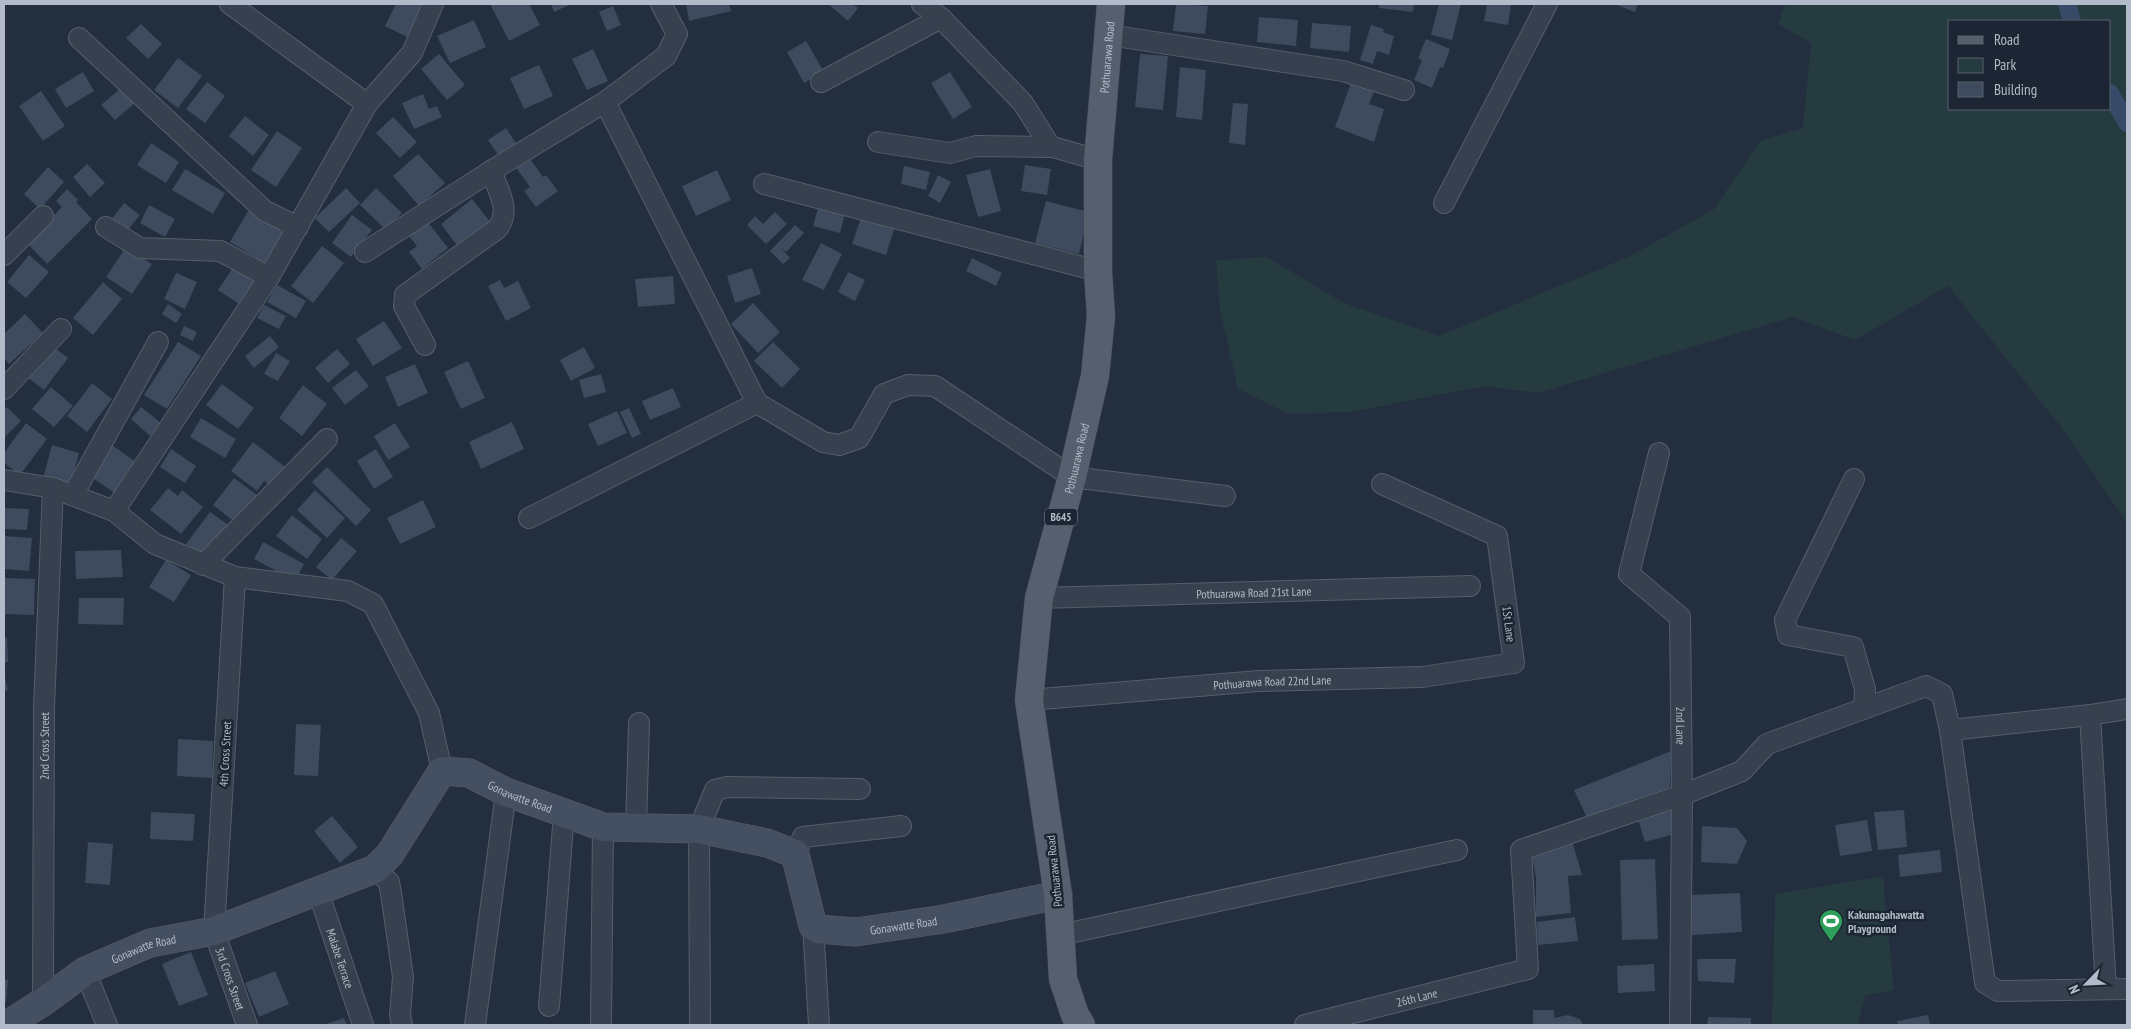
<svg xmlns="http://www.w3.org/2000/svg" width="2131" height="1029" font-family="'PT Sans Narrow',sans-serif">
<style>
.green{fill:#253b3f;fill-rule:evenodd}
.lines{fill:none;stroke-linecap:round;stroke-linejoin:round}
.canal{stroke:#374a68;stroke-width:18}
.building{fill:#3e4b5e}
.street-casing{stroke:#555e6c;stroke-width:22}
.secondary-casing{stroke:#555e6c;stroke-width:29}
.primary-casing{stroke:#404957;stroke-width:29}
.street{stroke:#37404e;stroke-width:20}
.secondary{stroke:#444f61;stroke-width:28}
.primary{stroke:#555f6e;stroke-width:28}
.labels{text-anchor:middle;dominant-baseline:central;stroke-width:5;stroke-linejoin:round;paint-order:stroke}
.shield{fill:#1c2533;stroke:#858e9c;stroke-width:1}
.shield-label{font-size:11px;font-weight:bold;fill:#b2bbc9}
.street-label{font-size:12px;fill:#b2bbc9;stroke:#1c2533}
.poi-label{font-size:12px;font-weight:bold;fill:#b2bbc9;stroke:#1c2533;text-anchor:start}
</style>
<rect width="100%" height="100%" fill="#232e3e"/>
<path class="green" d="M 1785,4 L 2127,4 L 2127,523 L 2061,427 L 1948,286 L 1855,340 L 1793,317 L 1538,393 L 1484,386 L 1352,412 L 1289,414 L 1238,389 L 1220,311 L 1216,260 L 1267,257 L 1344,303 L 1439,336 L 1628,257 L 1714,209 L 1760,141 L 1803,128 L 1811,43 L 1778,24 ZM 1950,21 L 2110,21 L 2110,109 L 1950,109 Z
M 1883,876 L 1894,990 L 1865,996 L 1858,1025 L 1772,1025 L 1775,894 Z"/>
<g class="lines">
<path class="canal" d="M 2067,4 L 2072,21
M 2110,93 L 2127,123"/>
</g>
<path class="building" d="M 396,4 L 428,4 L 411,39 L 385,26 Z
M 490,4 L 529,4 L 540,25 L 509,41 Z
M 551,4 L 568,4 L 569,5 L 554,12 Z
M 686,4 L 729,4 L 731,11 L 689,21 Z
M 828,4 L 852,4 L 858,8 L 848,21 Z
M 1176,4 L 1208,6 L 1205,34 L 1173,31 Z
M 1379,4 L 1414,4 L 1413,12 L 1379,8 Z
M 1439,4 L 1461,4 L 1452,40 L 1431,35 Z
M 1487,4 L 1511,4 L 1508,25 L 1484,21 Z
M 1614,4 L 1638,4 L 1635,12 Z
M 613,6 L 621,25 L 607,31 L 599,12 Z
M 1259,17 L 1298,20 L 1296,46 L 1257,42 Z
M 474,20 L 486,47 L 450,63 L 437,36 Z
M 1312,23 L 1351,26 L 1349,52 L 1310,48 Z
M 141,24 L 162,44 L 148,59 L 126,38 Z
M 1371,25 L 1384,29 L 1383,32 L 1394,36 L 1389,55 L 1377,51 L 1373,64 L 1360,60 Z
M 1426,39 L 1450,49 L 1443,68 L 1440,67 L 1432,88 L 1414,80 L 1422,60 L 1418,58 Z
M 806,41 L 824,72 L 804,83 L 787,52 Z
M 593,49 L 608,81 L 587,90 L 572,59 Z
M 439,54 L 465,85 L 447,100 L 421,69 Z
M 1140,54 L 1168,56 L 1163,110 L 1135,107 Z
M 178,58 L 202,76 L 178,108 L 154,90 Z
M 539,65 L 553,96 L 524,109 L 510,78 Z
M 1180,67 L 1206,70 L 1202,120 L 1176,117 Z
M 83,72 L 94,91 L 66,108 L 55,89 Z
M 950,72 L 972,107 L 953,119 L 931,83 Z
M 207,82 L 225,96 L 205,123 L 186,109 Z
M 1351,83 L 1374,92 L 1369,104 L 1384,109 L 1374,142 L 1335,127 Z
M 122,87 L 135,103 L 115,120 L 101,105 Z
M 41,91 L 65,126 L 43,141 L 19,106 Z
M 423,94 L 429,109 L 437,106 L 442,117 L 414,129 L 402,103 Z
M 1233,103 L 1248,104 L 1245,145 L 1229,143 Z
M 245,116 L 269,135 L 253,156 L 229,136 Z
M 393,117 L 417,142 L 400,158 L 376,133 Z
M 506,128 L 518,146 L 500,158 L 488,140 Z
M 277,131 L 302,148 L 276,187 L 251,170 Z
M 151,143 L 179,162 L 166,183 L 137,165 Z
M 418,154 L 445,183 L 419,206 L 393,176 Z
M 528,156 L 543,177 L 546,175 L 558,191 L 536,207 L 524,191 L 530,187 L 514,165 Z
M 87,164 L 105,183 L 90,197 L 73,177 Z
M 1025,165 L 1051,169 L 1047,195 L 1021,191 Z
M 904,166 L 930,172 L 926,190 L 901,184 Z
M 48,167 L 64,182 L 40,209 L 24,194 Z
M 185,169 L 225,193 L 213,214 L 172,190 Z
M 990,169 L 1001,211 L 978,217 L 966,175 Z
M 717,170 L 731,200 L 696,216 L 682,186 Z
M 938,175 L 951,182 L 940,203 L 928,196 Z
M 346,188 L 360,203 L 329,232 L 315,218 Z
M 376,188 L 402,213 L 386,230 L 360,205 Z
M 67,189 L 78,200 L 76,202 L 92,219 L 47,264 L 27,243 L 62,207 L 56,201 Z
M 472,199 L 491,223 L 459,248 L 441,224 Z
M 820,201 L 847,207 L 840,233 L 813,226 Z
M 1046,201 L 1089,212 L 1079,254 L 1035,243 Z
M 124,203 L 140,215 L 127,231 L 111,220 Z
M 149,205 L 175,219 L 165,237 L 140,223 Z
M 248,211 L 285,234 L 267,264 L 230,242 Z
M 775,212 L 787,224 L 766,244 L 747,225 L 755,216 L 763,224 Z
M 863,212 L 896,223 L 886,255 L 852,244 Z
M 352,215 L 372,230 L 351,257 L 332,243 Z
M 427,221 L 448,248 L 422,269 L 409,252 L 417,246 L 409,236 Z
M 795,225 L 804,233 L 786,252 L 781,248 L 790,258 L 783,264 L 770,251 Z
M 821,243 L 842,254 L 824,290 L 802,280 Z
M 322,246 L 344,263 L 313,303 L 291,286 Z
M 126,247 L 152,264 L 132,294 L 106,277 Z
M 29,255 L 49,272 L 26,298 L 7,282 Z
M 972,258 L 1002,273 L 996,286 L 966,271 Z
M 234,266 L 261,284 L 245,308 L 218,290 Z
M 752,268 L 761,294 L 735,303 L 727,276 Z
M 848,272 L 865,280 L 855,301 L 838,292 Z
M 176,273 L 197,282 L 185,309 L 164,299 Z
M 673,276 L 675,304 L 638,307 L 635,279 Z
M 500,280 L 504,288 L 518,281 L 531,308 L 506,321 L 488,286 Z
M 103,282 L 122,299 L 93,335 L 73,318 Z
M 277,285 L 306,301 L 296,318 L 267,302 Z
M 753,303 L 780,332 L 758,353 L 731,324 Z
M 168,304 L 182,314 L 176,323 L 162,314 Z
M 264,305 L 286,316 L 279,329 L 257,318 Z
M 25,314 L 43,333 L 9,364 L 4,358 L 4,334 Z
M 384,321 L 402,348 L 373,366 L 356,339 Z
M 184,326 L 197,332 L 193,341 L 180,335 Z
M 270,336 L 279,347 L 254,368 L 245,356 Z
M 178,342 L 201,356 L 167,409 L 144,395 Z
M 773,342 L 800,369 L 782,388 L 754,361 Z
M 51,345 L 68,358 L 44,390 L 27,377 Z
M 584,347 L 595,368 L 571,381 L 560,360 Z
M 337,349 L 350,364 L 328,383 L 315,368 Z
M 276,353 L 290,361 L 278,381 L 264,374 Z
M 468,361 L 485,398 L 461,409 L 444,372 Z
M 415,364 L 428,393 L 398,407 L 385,377 Z
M 356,370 L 369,386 L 345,405 L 332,388 Z
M 601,374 L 606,392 L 584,398 L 579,380 Z
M 92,383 L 112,399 L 87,432 L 67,416 Z
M 222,384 L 254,408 L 238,429 L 206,405 Z
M 303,385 L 327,404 L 302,436 L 279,418 Z
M 51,387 L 73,406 L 54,427 L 32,409 Z
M 673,388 L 681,407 L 650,420 L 642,401 Z
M 7,407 L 21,421 L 4,438 L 4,410 Z
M 141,407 L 161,423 L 150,436 L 131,419 Z
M 629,408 L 641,434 L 632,438 L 620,412 Z
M 617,411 L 627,433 L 598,446 L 588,424 Z
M 201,418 L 236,439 L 225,458 L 190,437 Z
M 512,422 L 524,449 L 481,469 L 469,442 Z
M 26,423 L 47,439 L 20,475 L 4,463 L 4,453 Z
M 395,423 L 410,447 L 388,460 L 374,436 Z
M 253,442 L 285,467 L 271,486 L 264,481 L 257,491 L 231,471 Z
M 52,445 L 79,453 L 70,486 L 43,478 Z
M 112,445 L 137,463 L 116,494 L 90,476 Z
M 171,449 L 196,466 L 185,483 L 160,467 Z
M 376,449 L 393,477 L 374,489 L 357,461 Z
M 327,467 L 371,510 L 356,526 L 312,482 Z
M 234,478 L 257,495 L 236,523 L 213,505 Z
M 168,488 L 178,496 L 182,490 L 203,507 L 181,534 L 150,510 Z
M 315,490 L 345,518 L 327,538 L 297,510 Z
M 423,500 L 436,527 L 400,544 L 387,518 Z
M 4,508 L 29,509 L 27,530 L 4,529 Z
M 210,512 L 230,526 L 206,558 L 186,544 Z
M 292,515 L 322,539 L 307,559 L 276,536 Z
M 4,536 L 32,538 L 29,571 L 4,569 Z
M 341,538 L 357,551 L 332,580 L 316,567 Z
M 263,542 L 304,564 L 295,581 L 254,559 Z
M 121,550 L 123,577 L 76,579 L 75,551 Z
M 166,560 L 191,575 L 174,602 L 149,587 Z
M 4,578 L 35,579 L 34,615 L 4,614 Z
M 79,598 L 124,598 L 123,625 L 78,624 Z
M 4,638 L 7,638 L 8,662 L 4,662 Z
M 4,674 L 8,690 L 4,691 Z
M 296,724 L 321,725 L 318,776 L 294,775 Z
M 178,739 L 213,741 L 212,778 L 177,776 Z
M 1671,751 L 1670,787 L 1587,818 L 1574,790 Z
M 1672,803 L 1671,835 L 1645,842 L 1637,815 Z
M 1904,810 L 1907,847 L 1878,850 L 1874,812 Z
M 151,812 L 195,814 L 193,841 L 150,839 Z
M 332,816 L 358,847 L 340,863 L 314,831 Z
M 1867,820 L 1872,851 L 1840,856 L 1835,825 Z
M 1702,826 L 1737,828 L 1747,841 L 1737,864 L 1701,862 Z
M 1570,834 L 1582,875 L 1568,876 L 1571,913 L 1536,917 L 1536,878 L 1531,850 Z
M 88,842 L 113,844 L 110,885 L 85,883 Z
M 1940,850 L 1942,872 L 1900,877 L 1898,855 Z
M 1655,859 L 1658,939 L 1622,940 L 1620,860 Z
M 1740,893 L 1742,932 L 1692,935 L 1690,895 Z
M 1575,917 L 1578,941 L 1538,945 L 1537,922 Z
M 191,952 L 208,995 L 179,1006 L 162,964 Z
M 1697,959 L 1736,959 L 1734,983 L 1698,981 Z
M 1654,964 L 1655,991 L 1618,993 L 1617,966 Z
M 275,971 L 289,1004 L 259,1017 L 245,983 Z
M 4,979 L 8,980 L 6,1002 L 4,1001 Z
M 1533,1010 L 1554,1010 L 1554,1018 L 1568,1015 L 1580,1019 L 1583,1025 L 1533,1025 Z
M 1928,1015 L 1930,1025 L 1898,1025 L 1897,1021 Z
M 1708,1017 L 1751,1018 L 1751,1025 L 1707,1025 Z
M 344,1018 L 347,1025 L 323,1025 Z"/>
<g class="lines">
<g class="street-casing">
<g id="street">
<path d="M 230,4 L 367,104"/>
<path d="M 922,4 L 941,18 L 1023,103 L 1050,146"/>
<path d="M 1109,35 L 1343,71 L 1404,90"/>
<path d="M 79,38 L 265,211 L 298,227"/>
<path d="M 821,82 L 941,18"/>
<path d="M 878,142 L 950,153 L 976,146 L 1053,147 L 1098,160"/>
<path d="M 764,184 L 1098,271"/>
<path d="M 1444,203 L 1547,4"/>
<path d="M 106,227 L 140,248 L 220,251 L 269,277"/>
<path d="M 365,252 L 491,171 L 605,102"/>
<path d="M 4,255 L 43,216"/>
<path d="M 425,345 L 404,306 L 405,295 L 497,229 C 512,210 498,191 491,171"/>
<path d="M 4,389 L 61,329"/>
<path d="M 757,403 L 823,442 L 839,445 L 859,438 L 884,394 L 908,385 L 935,386 L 1072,477 L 1225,496"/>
<path id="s1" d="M 1659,453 L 1629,574 L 1680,617 L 1682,795 L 1680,1025"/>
<path d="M 1854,479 L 1785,620 L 1788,635 L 1853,647 L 1865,689 L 1864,709"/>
<path d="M 4,480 L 53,488 L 114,511 L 155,544 L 235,577 L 348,591 L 373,604 L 429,713 L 442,771"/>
<path d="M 73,495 L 158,342"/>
<path d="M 114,511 L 269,277 L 367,104 L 412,53 L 433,4"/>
<path d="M 529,518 L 757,403 L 605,102 L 666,56 L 677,34 L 661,4"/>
<path d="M 203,565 L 327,439"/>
<path id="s2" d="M 235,577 L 214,931 L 247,1025"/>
<path id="s3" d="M 1039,598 L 1470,586"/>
<path id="s4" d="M 1029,700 L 1259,681 L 1422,677 L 1514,663 L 1497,536 L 1382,484"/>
<path d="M 2090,715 L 2127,709"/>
<path d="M 1950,730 L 2090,715 L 2106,989"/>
<path d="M 636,827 L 639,723"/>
<path d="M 795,854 L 803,837 L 901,826"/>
<path d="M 375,869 L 389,882 L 391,893 L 403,977 L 400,1015 L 402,1025"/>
<path id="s5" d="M 318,891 L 363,1025"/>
<path d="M 813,926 L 819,1025"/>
<path d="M 1060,935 L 1457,850"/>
<path d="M 85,971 L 107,1025"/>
<path id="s6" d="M 43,1002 L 44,707 L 53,488"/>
<path d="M 549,1006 L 564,813"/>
<path d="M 475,1025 L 506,792"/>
<path d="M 601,1025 L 603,827"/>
<path d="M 700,1025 L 699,829 L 715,790 L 727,787 L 860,789"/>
<path id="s7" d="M 1305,1025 L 1528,969 L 1521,850 L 1682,795 L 1742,771 L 1767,744 L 1926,686 L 1942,694 L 1950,730 L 1985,983 L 1998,991 L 2127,989"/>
</g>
</g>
<g class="secondary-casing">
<g id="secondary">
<path id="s8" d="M 7,1025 L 43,1002 L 85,971 L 150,943 L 214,931 L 375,869 L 390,854 L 442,771 L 469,773 L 506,792 L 603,827 L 699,829 L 767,843 L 795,854 L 813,926 L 818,929 L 856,932 L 944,919 L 1058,895"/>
</g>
</g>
<g class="primary-casing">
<g id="primary">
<path id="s9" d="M 1081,1025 L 1075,1015 L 1063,979 L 1058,895 L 1029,700 L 1039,598 L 1072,477 L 1095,376 L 1101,316 L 1098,271 L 1098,160 L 1111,4"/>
</g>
</g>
<use href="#street" class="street"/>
<use href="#secondary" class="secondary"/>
<use href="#primary" class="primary"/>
</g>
<defs>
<g id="stadium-pin" transform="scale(1.25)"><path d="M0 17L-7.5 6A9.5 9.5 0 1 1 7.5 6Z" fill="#2e9e5b" stroke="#1c2533"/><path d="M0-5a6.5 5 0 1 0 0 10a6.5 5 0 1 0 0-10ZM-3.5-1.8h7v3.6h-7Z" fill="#fff"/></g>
</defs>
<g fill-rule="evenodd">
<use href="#stadium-pin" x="1831" y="921"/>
</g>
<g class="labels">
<rect class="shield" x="1045" y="508.5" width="32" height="17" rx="4"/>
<g class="shield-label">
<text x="1061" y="517">B645</text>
</g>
<g class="street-label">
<text stroke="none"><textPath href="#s9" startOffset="982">Pothuarawa Road</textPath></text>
<text stroke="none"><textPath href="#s9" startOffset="578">Pothuarawa Road</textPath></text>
<text stroke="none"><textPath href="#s3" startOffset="215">Pothuarawa Road 21st Lane</textPath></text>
<text transform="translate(1509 624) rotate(83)">1St Lane</text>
<text stroke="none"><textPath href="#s4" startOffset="244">Pothuarawa Road 22nd Lane</textPath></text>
<text stroke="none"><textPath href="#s1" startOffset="300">2nd Lane</textPath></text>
<text stroke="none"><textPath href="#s6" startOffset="256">2nd Cross Street</textPath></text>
<text transform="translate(225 754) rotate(-87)">4th Cross Street</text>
<text stroke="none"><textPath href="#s8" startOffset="606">Gonawatte Road</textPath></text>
<text transform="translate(1054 871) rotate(-96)">Pothuarawa Road</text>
<text stroke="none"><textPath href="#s8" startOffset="1056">Gonawatte Road</textPath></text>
<text stroke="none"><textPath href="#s8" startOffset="158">Gonawatte Road</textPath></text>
<text stroke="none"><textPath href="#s5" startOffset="71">Malabe Terrace</textPath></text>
<text stroke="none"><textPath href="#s2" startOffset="405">3rd Cross Street</textPath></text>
<text stroke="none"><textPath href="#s7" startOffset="115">26th Lane</textPath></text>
</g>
<g class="poi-label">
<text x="1848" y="914">Kakunagahawatta<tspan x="1848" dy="14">Playground</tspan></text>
</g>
</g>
<rect width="2131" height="1029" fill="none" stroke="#b2bbc9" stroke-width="10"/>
<rect x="1948" y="20" width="162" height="90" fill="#1c2533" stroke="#58616f"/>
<rect x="1958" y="36" width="25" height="8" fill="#555f6e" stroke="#58616f"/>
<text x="1994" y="45" font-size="15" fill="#b2bbc9">Road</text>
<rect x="1958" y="58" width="25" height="15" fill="#253b3f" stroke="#58616f"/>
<text x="1994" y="70" font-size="15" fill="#b2bbc9">Park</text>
<rect x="1958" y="82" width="25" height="15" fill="#3e4b5e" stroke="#58616f"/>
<text x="1994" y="95" font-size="15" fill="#b2bbc9">Building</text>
<g transform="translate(2086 984) rotate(246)" stroke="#1c2533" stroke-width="4" paint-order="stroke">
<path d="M0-4L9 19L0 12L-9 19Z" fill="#b2bbc9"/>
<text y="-8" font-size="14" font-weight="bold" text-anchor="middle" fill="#b2bbc9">N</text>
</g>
</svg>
